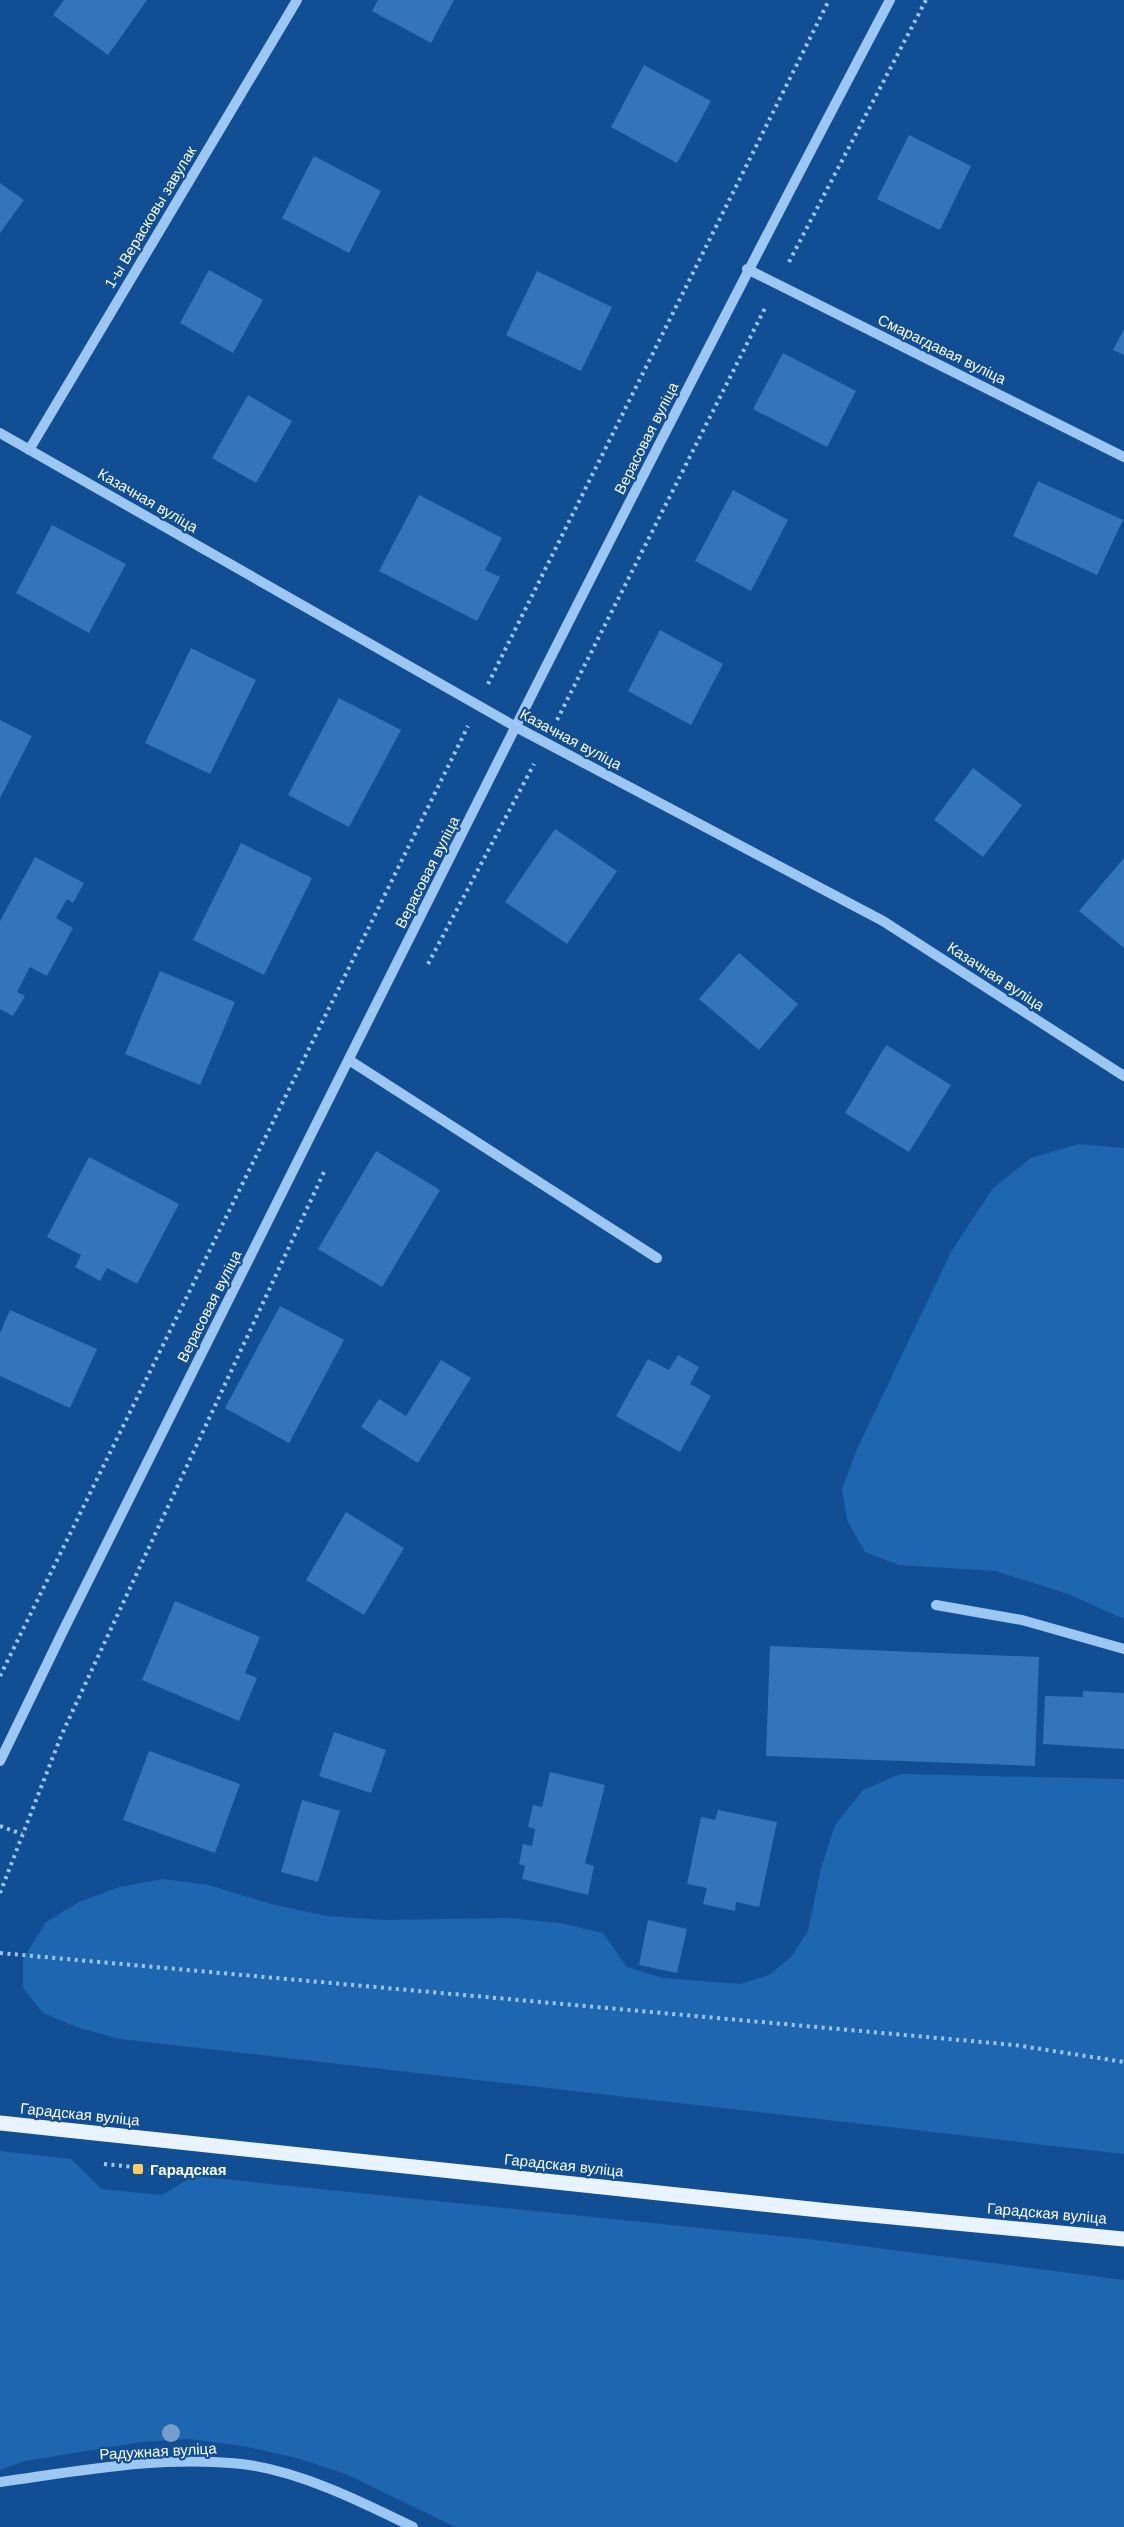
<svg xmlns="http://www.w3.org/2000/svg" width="1124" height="2527" font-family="Helvetica,sans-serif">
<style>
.green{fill:#1f66b0}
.building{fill:#3475ba}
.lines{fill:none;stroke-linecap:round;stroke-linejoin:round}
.path{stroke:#9dc7f3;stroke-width:4;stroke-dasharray:3 4.5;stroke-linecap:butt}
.minor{stroke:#9dc7f3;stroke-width:10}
.major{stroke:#e9f2ff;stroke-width:15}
.tree{fill:#749fcd}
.poi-dot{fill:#ffca5f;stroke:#114e93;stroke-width:2}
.labels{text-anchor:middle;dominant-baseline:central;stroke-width:4.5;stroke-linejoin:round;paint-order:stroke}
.street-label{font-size:15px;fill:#fff;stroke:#114e93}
.poi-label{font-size:15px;font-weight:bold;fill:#fff;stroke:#114e93;text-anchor:start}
</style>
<rect width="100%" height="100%" fill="#114e93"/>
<path class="green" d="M 1079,1144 L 1124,1148 L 1124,1619 L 1068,1594 L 995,1571 L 899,1565 L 865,1552 L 847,1520 L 842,1489 L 857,1449 L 951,1252 L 993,1188 L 1031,1158 Z
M 900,1774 L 1124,1779 L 1124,2154 L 120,2039 L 79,2028 L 43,2013 L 23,1988 L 23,1959 L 46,1922 L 79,1902 L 119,1887 L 163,1879 L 209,1885 L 271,1904 L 327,1916 L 386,1920 L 509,1918 L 560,1923 L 603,1933 L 627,1967 L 663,1978 L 741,1984 L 769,1975 L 792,1956 L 808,1931 L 821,1868 L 835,1825 L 863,1790 Z
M 0,2151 L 71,2159 L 102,2189 L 162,2195 L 194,2176 L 808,2239 L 1124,2280 L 1124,2527 L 455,2527 L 346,2474 L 297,2458 L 243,2446 L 190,2439 L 142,2442 L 25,2461 L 0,2470 Z"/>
<path class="building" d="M 64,0 L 147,0 L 108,55 L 53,15 Z
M 378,0 L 454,0 L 431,43 L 372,11 Z
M 644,65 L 711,101 L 677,163 L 611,127 Z
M 909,135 L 971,166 L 940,230 L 877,199 Z
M 314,156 L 381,191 L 349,253 L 282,218 Z
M 0,183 L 24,200 L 0,233 Z
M 209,270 L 263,300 L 233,353 L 180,323 Z
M 537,271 L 612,307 L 581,371 L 506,335 Z
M 1124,329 L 1124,355 L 1113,350 Z
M 783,353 L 856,391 L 827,447 L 753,409 Z
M 248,395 L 292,421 L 256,483 L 212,458 Z
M 1038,481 L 1123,520 L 1097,575 L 1013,536 Z
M 733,490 L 788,520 L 751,591 L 695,561 Z
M 419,495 L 502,538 L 485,570 L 500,577 L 477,621 L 379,571 Z
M 52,525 L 126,564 L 89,633 L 16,593 Z
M 660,630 L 723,664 L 691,725 L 628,691 Z
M 191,648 L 256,680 L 210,774 L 145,743 Z
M 339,698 L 401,730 L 349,827 L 288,795 Z
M 0,720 L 32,736 L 0,798 Z
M 973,768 L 1022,805 L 983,857 L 934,820 Z
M 555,829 L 617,871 L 567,944 L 505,902 Z
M 241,843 L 312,878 L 264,975 L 193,940 Z
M 35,857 L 84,883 L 73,903 L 67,899 L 56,918 L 73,928 L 47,976 L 30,967 L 17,992 L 25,996 L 13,1016 L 0,1009 L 0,921 Z
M 1124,858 L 1124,948 L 1079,911 Z
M 739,953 L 798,1004 L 759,1050 L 699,999 Z
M 160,971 L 235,1002 L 200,1085 L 125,1054 Z
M 886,1045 L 951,1085 L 909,1152 L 845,1113 Z
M 376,1151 L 440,1190 L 382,1287 L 318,1249 Z
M 89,1157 L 179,1204 L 137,1284 L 107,1268 L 100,1281 L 75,1267 L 81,1255 L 47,1237 Z
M 280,1306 L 344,1340 L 289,1443 L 225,1408 Z
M 10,1310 L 97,1349 L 70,1408 L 0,1376 L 0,1333 Z
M 678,1355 L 699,1367 L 690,1384 L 711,1396 L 680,1452 L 616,1416 L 648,1359 L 669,1370 Z
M 441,1360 L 471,1378 L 418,1463 L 361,1427 L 379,1399 L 406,1416 Z
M 346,1512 L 404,1548 L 364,1615 L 306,1580 Z
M 175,1601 L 260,1637 L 245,1673 L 257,1678 L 239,1721 L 142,1680 Z
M 770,1646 L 1039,1657 L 1035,1766 L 766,1756 Z
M 1083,1691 L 1124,1693 L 1124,1749 L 1043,1744 L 1045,1696 L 1083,1697 Z
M 334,1732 L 386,1750 L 371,1793 L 319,1776 Z
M 149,1751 L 240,1784 L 215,1853 L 123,1820 Z
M 550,1772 L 605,1785 L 585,1863 L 594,1866 L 588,1895 L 522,1879 L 525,1866 L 519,1864 L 523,1844 L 532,1846 L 535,1829 L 528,1827 L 533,1805 L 542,1807 Z
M 302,1800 L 340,1811 L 318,1882 L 281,1872 Z
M 718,1810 L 777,1822 L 759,1907 L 736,1902 L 735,1911 L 703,1904 L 707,1888 L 687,1884 L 701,1817 L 715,1820 Z
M 648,1920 L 687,1929 L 677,1973 L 639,1965 Z"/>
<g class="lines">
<path class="path" d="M 789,262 L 926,0
M 488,684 L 829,0
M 557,720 L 766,306
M 428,964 L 534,764
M 0,1676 L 468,726
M 0,1826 L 22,1834
M 0,1893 L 61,1736 L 324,1172
M 0,1953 L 1015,2045 L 1124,2062
M 104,2164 L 162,2170"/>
<path class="minor" d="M 747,269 L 1124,457
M 0,433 L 516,727 L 883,921 L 1124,1076
M 29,450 L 297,0
M 349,1060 L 657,1258
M 936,1605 L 1022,1620 L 1124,1649
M 0,1761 L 63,1631 C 336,1086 605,539 890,0
M 0,2482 C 79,2471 162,2455 242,2464 C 300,2471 362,2502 413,2527"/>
<path class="major" d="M 0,2123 L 829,2211 L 1124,2239"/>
</g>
<circle class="tree" cx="171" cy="2433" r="9"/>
<rect class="poi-dot" x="132" y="2163" width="12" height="12" rx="3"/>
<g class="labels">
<g class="street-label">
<text transform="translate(150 217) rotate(-59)">1-ы Верасковы завулак</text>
<text transform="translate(942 349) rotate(26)">Смарагдавая вуліца</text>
<text transform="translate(646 438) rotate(-63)">Верасовая вуліца</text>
<text transform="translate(148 500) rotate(30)">Казачная вуліца</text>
<text transform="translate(571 739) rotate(28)">Казачная вуліца</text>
<text transform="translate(427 872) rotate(-63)">Верасовая вуліца</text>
<text transform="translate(996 976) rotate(33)">Казачная вуліца</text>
<text transform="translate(209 1306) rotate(-63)">Верасовая вуліца</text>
<text transform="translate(80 2114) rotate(6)">Гарадская вуліца</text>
<text transform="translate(564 2165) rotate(6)">Гарадская вуліца</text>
<text transform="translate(1047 2213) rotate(5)">Гарадская вуліца</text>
<text transform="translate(158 2451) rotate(-3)">Радужная вуліца</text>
</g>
<g class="poi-label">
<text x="150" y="2169">Гарадская</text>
</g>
</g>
</svg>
